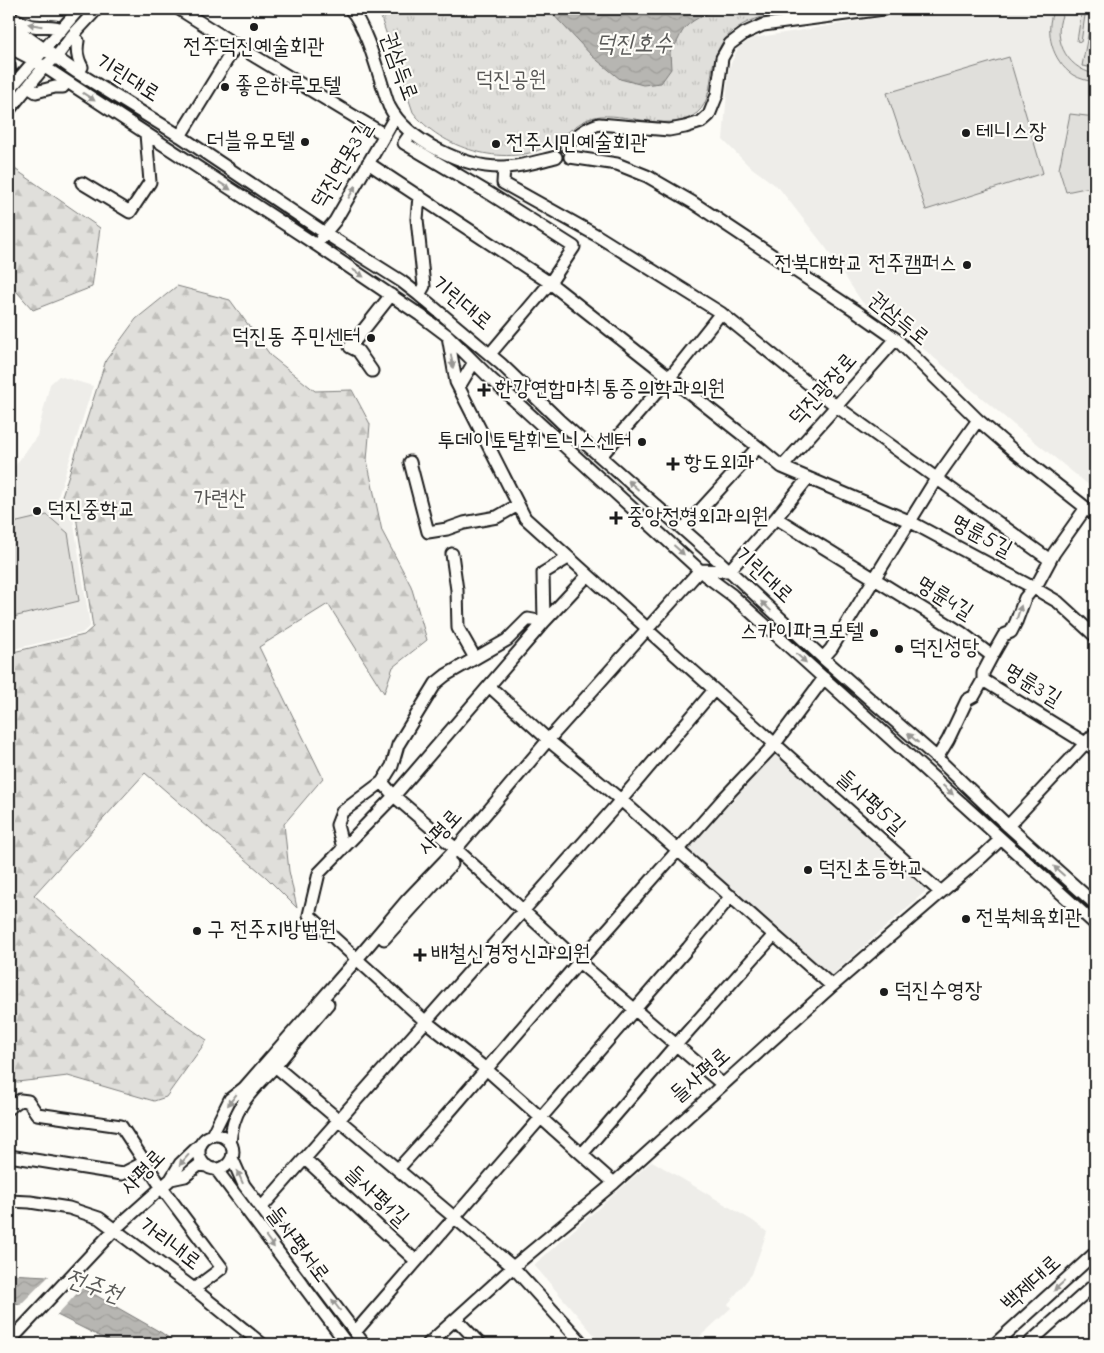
<svg xmlns="http://www.w3.org/2000/svg" width="1104" height="1353" font-family="'Indie Flower','Poor Story',sans-serif">
<style>
.built{fill:#eeede9}
.grass{fill:#e0dfdb;stroke:#7e7e7c}
.forest{fill:url(#forest-firs);stroke:#7e7e7c}
.park{fill:url(#park-tufts);stroke:#7e7e7c}
.water{fill:url(#water-waves);stroke:#797876}
.pier{fill:#fdfcf7}
.lines{fill:none;stroke-linecap:round;stroke-linejoin:round}
.minor-casing{stroke:#1c1c1c;stroke-width:15}
.minor{stroke:#fdfcf7;stroke-width:11}
.oneway{fill:#989794}
.poi-dot{fill:#1c1c1c;stroke:#fdfcf7;stroke-width:2}
.labels{text-anchor:middle;dominant-baseline:central;stroke-width:4.5;stroke-linejoin:round;paint-order:stroke}
.poi-label{font-size:22px;fill:#1c1c1c;stroke:#fdfcf7;text-anchor:start}
.street-label{font-size:22px;fill:#1c1c1c;stroke:#fdfcf7}
.park-label{font-size:22px;fill:#575655;stroke:#fdfcf7}
.water-label{font-size:24px;font-style:italic;fill:#5a5a58;stroke:#fdfcf7}
</style>
<defs>
<pattern id="forest-firs" width="22" height="20" patternUnits="userSpaceOnUse" patternTransform="scale(1.25)"><rect width="22" height="20" fill="#e0dfdb"/><path d="M5 1l3.5 6h-7zM16 11l3.5 6h-7z" fill="#c0bfbb"/></pattern>
<pattern id="park-tufts" width="24" height="20" patternUnits="userSpaceOnUse" patternTransform="scale(1.25)"><rect width="24" height="20" fill="#e0dfdb"/><path d="M3 7l-1-3M5 7V3M7 7l1-3M15 17l-1-3M17 17v-4M19 17l1-3" fill="none" stroke="#c0bfbb"/></pattern>
<pattern id="water-waves" width="16" height="10" patternUnits="userSpaceOnUse" patternTransform="scale(1.25)"><rect width="16" height="10" fill="#b7b6b2"/><path d="M0 5q4-4 8 0t8 0" fill="none" stroke="#9d9c98"/></pattern>
</defs>
<rect width="100%" height="100%" fill="#fdfcf7"/>
<filter id="ink" filterUnits="userSpaceOnUse"><feTurbulence type="fractalNoise" baseFrequency=".02" numOctaves="2"/><feDisplacementMap in="SourceGraphic" scale="10" xChannelSelector="R" yChannelSelector="G"/><feConvolveMatrix kernelMatrix="1 2 1 2 8 2 1 2 1" color-interpolation-filters="sRGB"/></filter>
<g filter="url(#ink)">
<path class="built" d="M 912,9 L 1095,9 L 1095,490 L 1014,425 L 926,351 L 862,302 L 826,248 L 779,188 L 748,165 L 723,140 L 729,68 L 738,48 L 753,38 L 903,14 Z
M 59,376 L 93,386 L 56,503 L 73,518 L 90,626 L 82,633 L 9,650 L 9,468 L 15,466 L 37,436 L 50,384 Z
M 775,753 L 787,762 L 928,889 L 833,974 L 825,972 L 687,850 Z
M 652,1161 L 753,1221 L 767,1232 L 752,1274 L 728,1304 L 731,1308 L 692,1344 L 602,1344 L 534,1265 Z"/>
<path class="grass" d="M 1054,9 L 1065,9 C 1050,36 1065,68 1095,74 L 1095,82 C 1088,81 1080,79 1073,75 C 1052,61 1044,31 1054,9 Z
M 1082,9 L 1086,9 L 1081,42 L 1077,41 Z
M 1093,9 L 1095,9 L 1095,68 L 1082,66 Z
M 1009,57 L 1043,173 L 926,210 L 887,93 Z
M 1070,114 L 1095,117 L 1095,186 L 1066,192 L 1059,169 Z
M 47,515 L 68,533 L 79,601 L 9,618 L 9,524 Z"/>
<path class="forest" d="M 9,165 L 100,228 L 92,287 L 33,310 L 9,283 Z
M 177,286 L 230,300 L 271,356 L 315,391 L 352,390 L 370,424 L 367,460 L 382,531 L 411,586 L 427,640 L 393,667 L 384,693 L 328,604 L 259,647 L 323,778 L 284,824 L 289,871 L 297,908 L 266,877 L 145,773 L 34,895 L 157,1005 L 207,1040 L 166,1097 L 154,1101 L 68,1076 L 9,1083 L 9,653 L 84,635 L 93,627 L 76,516 L 60,502 L 106,360 L 136,319 Z"/>
<path class="park" d="M 378,9 L 829,9 C 781,14 721,10 712,71 C 710,85 709,103 697,113 C 672,133 630,114 601,116 C 578,118 565,138 546,147 C 504,168 440,148 413,112 Z"/>
<path class="water" d="M 548,9 L 719,9 C 707,13 688,21 682,32 C 678,40 676,45 670,52 L 671,69 L 661,83 L 643,85 L 620,79 L 592,56 Z
M 9,1274 L 47,1276 L 83,1288 L 162,1333 L 177,1344 L 115,1344 L 57,1315 L 9,1301 Z"/>
<path class="pier" d="M 50,1275 L 84,1286 L 55,1317 L 19,1306 Z"/>
<g class="lines">
<g class="minor-casing">
<path id="minor" d="M 179,9 L 236,45 L 385,135
M 350,9 C 367,26 380,81 389,106 C 407,141 465,168 503,167 C 521,167 539,161 556,157
M 9,22 L 13,19 C 20,21 26,25 33,26 C 44,28 51,24 62,29
M 9,24 L 75,71 L 180,136 L 325,233 L 401,281 L 419,295 L 501,364 L 561,422 L 720,562 L 823,658 L 937,758 L 1008,826 L 1095,904
M 72,36 L 78,41 C 76,51 77,58 82,67 L 79,72
M 9,38 L 31,51
M 9,47 L 34,60 L 318,246 L 420,315 L 448,336 L 489,377 L 705,575 L 732,595 L 1095,924
M 9,66 L 10,79 L 14,84
M 28,87 L 36,92 L 55,87 L 63,87 L 66,82
M 9,90 L 79,9
M 9,110 L 44,67 L 57,56 L 72,36 L 97,9
M 411,133 L 404,143 L 492,195 L 574,247 L 550,283 L 490,354
M 180,136 L 236,45
M 566,146 C 576,136 585,128 599,124 L 669,130 L 685,127 L 701,122 L 709,115 L 717,95 L 722,58 L 730,44 L 745,33 L 763,25 L 884,9
M 570,157 L 617,164 L 647,176 L 692,202 L 856,311 L 896,339 L 978,420 L 1015,452 L 1095,515
M 368,163 L 550,283 L 758,447
M 504,167 L 503,183 L 596,235 L 721,313 L 836,406 L 1050,560
M 82,183 L 130,212 L 150,182 L 146,134
M 321,239 L 325,233 L 335,221 L 395,117
M 419,295 L 424,286 L 417,219 L 419,196
M 448,336 L 456,382 L 525,518 L 648,629
M 372,371 L 358,351 L 350,347 L 391,295
M 459,387 L 474,362
M 601,456 L 670,377 L 721,313
M 410,462 L 428,532 L 447,529 L 464,523 L 497,517 L 518,505
M 808,478 L 909,521 L 1034,588 L 1058,602 L 1095,636
M 776,518 L 962,633 L 992,656
M 683,529 L 758,447 L 782,467
M 452,554 L 457,590 L 458,628 L 475,658
M 729,571 L 776,518 L 808,478 L 782,467 L 896,339
M 652,634 L 940,892
M 823,658 L 831,649 L 936,479 L 978,420
M 983,680 L 1095,749
M 489,686 L 554,745 L 621,800 L 832,986
M 937,758 L 948,740 L 967,700 L 974,696 L 983,680 L 983,673 L 992,656 L 1004,635 L 1011,632 L 1016,622 L 1025,598 L 1039,581 L 1054,553 L 1085,509
M 382,782 L 394,796 L 456,849 L 579,962 L 722,1084
M 1008,826 L 1095,733
M 343,848 L 337,825 L 342,812 L 382,782 L 392,766 L 398,745 L 436,683 L 446,675 L 507,640 L 528,619 L 544,622 L 543,573 L 568,558
M 384,939 L 452,864
M 357,959 L 309,915 L 319,873 L 394,796 L 544,622 L 588,575
M 361,963 L 425,1021 L 486,1069 L 614,1183
M 275,1066 L 513,1267 L 583,1344
M 9,1108 L 20,1100 L 28,1101 L 37,1114 L 121,1126 L 162,1188 L 222,1268 L 194,1289
M 212,1135 L 230,1099 L 244,1088 L 357,959 L 407,900 L 456,849 L 549,739 L 700,570 L 729,571
M199 1152a17 17 0 1 1 34 0a17 17 0 1 1-34 0Z
M 230,1143 C 233,1104 254,1090 278,1063 C 294,1043 311,1024 328,1004
M 582,1154 L 675,1046 L 774,935
M 9,1156 L 122,1174 L 145,1162
M 232,1158 L 244,1185 L 364,1344
M 305,1159 L 416,1261
M 216,1169 L 347,1344
M 398,1169 L 438,1125 L 579,962 L 725,797 L 774,745 L 824,678
M 171,1179 L 185,1176 L 199,1165 L 207,1166
M 9,1201 L 30,1202 L 69,1208 L 99,1218 L 194,1289 L 262,1344
M 262,1207 L 621,800 L 714,690
M 456,1319 L 480,1344
M 356,1331 L 688,948 L 731,896
M 9,1342 L 115,1229 L 171,1179 L 180,1164 L 201,1144
M 428,1344 L 513,1267 L 614,1183 L 832,986 L 983,856 L 1001,839
M 995,1344 L 1095,1253
M 1028,1344 L 1095,1284"/>
</g>
<use href="#minor" class="minor"/>
</g>
<defs><path id="oneway-solid" d="M-6-.8H1V-3.2L6.5 0L1 3.2V.8H-6Z" transform="scale(1.25)"/></defs>
<g class="oneway">
<use href="#oneway-solid" transform="translate(35 25) rotate(-170)"/>
<use href="#oneway-solid" transform="translate(89 97) rotate(33)"/>
<use href="#oneway-solid" transform="translate(225 186) rotate(33)"/>
<use href="#oneway-solid" transform="translate(352 192) rotate(-60)"/>
<use href="#oneway-solid" transform="translate(358 273) rotate(34)"/>
<use href="#oneway-solid" transform="translate(452 361) rotate(80)"/>
<use href="#oneway-solid" transform="translate(633 485) rotate(-138)"/>
<use href="#oneway-solid" transform="translate(679 550) rotate(42)"/>
<use href="#oneway-solid" transform="translate(766 606) rotate(-137)"/>
<use href="#oneway-solid" transform="translate(1019 612) rotate(-72)"/>
<use href="#oneway-solid" transform="translate(801 658) rotate(42)"/>
<use href="#oneway-solid" transform="translate(913 738) rotate(-139)"/>
<use href="#oneway-solid" transform="translate(948 790) rotate(42)"/>
<use href="#oneway-solid" transform="translate(1059 871) rotate(-138)"/>
<use href="#oneway-solid" transform="translate(232 1100) rotate(128)"/>
<use href="#oneway-solid" transform="translate(184 1160) rotate(131)"/>
<use href="#oneway-solid" transform="translate(240 1177) rotate(-114)"/>
<use href="#oneway-solid" transform="translate(270 1242) rotate(53)"/>
<use href="#oneway-solid" transform="translate(1059 1286) rotate(138)"/>
<use href="#oneway-solid" transform="translate(336 1305) rotate(-127)"/>
</g>
</g>
<g class="poi-dot">
<circle cx="254" cy="27" r="5"/>
<circle cx="225" cy="87" r="5"/>
<circle cx="966" cy="133" r="5"/>
<circle cx="305" cy="142" r="5"/>
<circle cx="496" cy="144" r="5"/>
<circle cx="967" cy="265" r="5"/>
<circle cx="371" cy="338" r="5"/>
<path d="M481.5 382.5h5v5h5v5h-5v5h-5v-5h-5v-5h5z"/>
<circle cx="642" cy="442" r="5"/>
<path d="M670.5 456.5h5v5h5v5h-5v5h-5v-5h-5v-5h5z"/>
<circle cx="37" cy="511" r="5"/>
<path d="M613.5 510.5h5v5h5v5h-5v5h-5v-5h-5v-5h5z"/>
<circle cx="874" cy="633" r="5"/>
<circle cx="899" cy="649" r="5"/>
<circle cx="808" cy="870" r="5"/>
<circle cx="966" cy="919" r="5"/>
<circle cx="197" cy="931" r="5"/>
<path d="M417.5 947.5h5v5h5v5h-5v5h-5v-5h-5v-5h5z"/>
<circle cx="884" cy="992" r="5"/>
</g>
<g class="labels">
<g class="poi-label">
<text x="254" y="48" text-anchor="middle">전주덕진예술회관</text>
<text x="235" y="87">좋은하루모텔</text>
<text x="976" y="133">테니스장</text>
<text x="295" y="142" text-anchor="end">더블유모텔</text>
<text x="506" y="144">전주시민예술회관</text>
<text x="957" y="265" text-anchor="end">전북대학교 전주캠퍼스</text>
<text x="361" y="338" text-anchor="end">덕진동 주민센터</text>
<text x="495" y="390">한강연합마취통증의학과의원</text>
<text x="632" y="442" text-anchor="end">투데이토탈휘트니스센터</text>
<text x="684" y="464">항도외과</text>
<text x="47" y="511">덕진중학교</text>
<text x="627" y="518">중앙정형외과의원</text>
<text x="864" y="633" text-anchor="end">스카이파크모텔</text>
<text x="909" y="649">덕진성당</text>
<text x="818" y="870">덕진초등학교</text>
<text x="976" y="919">전북체육회관</text>
<text x="207" y="931">구 전주지방법원</text>
<text x="431" y="955">배철신경정신과의원</text>
<text x="894" y="992">덕진수영장</text>
</g>
<g class="street-label">
<text transform="translate(398 67) rotate(70)">권삼득로</text>
<text transform="translate(127 79) rotate(32)">기린대로</text>
<text transform="translate(343 165) rotate(-59)">덕진연못3길</text>
<text transform="translate(461 304) rotate(40)">기린대로</text>
<text transform="translate(898 320) rotate(39)">권삼득로</text>
<text transform="translate(824 390) rotate(-48)">덕진광장로</text>
<text transform="translate(981 537) rotate(28)">명륜5길</text>
<text transform="translate(763 576) rotate(43)">기린대로</text>
<text transform="translate(944 599) rotate(32)">명륜4길</text>
<text transform="translate(1032 686) rotate(31)">명륜3길</text>
<text transform="translate(870 803) rotate(42)">들사평5길</text>
<text transform="translate(441 833) rotate(-48)">사평로</text>
<text transform="translate(701 1076) rotate(-41)">들사평로</text>
<text transform="translate(144 1173) rotate(-47)">사평로</text>
<text transform="translate(376 1197) rotate(43)">들사평1길</text>
<text transform="translate(169 1245) rotate(37)">가리내로</text>
<text transform="translate(297 1245) rotate(53)">들사평서로</text>
<text transform="translate(1032 1284) rotate(-42)">백제대로</text>
</g>
<g class="park-label">
<text x="511" y="81">덕진공원</text>
<text x="220" y="500">가련산</text>
</g>
<g class="water-label">
<text x="634" y="45">덕진호수</text>
<text transform="translate(93 1288) rotate(19)">전주천</text>
</g>
</g>
<rect width="1104" height="1353" fill="none" stroke="#fdfcf7" stroke-width="30"/>
<rect x="15" y="15" width="1074" height="1323" fill="none" stroke="#1c1c1c" stroke-width="2" filter="url(#ink)"/>
</svg>
